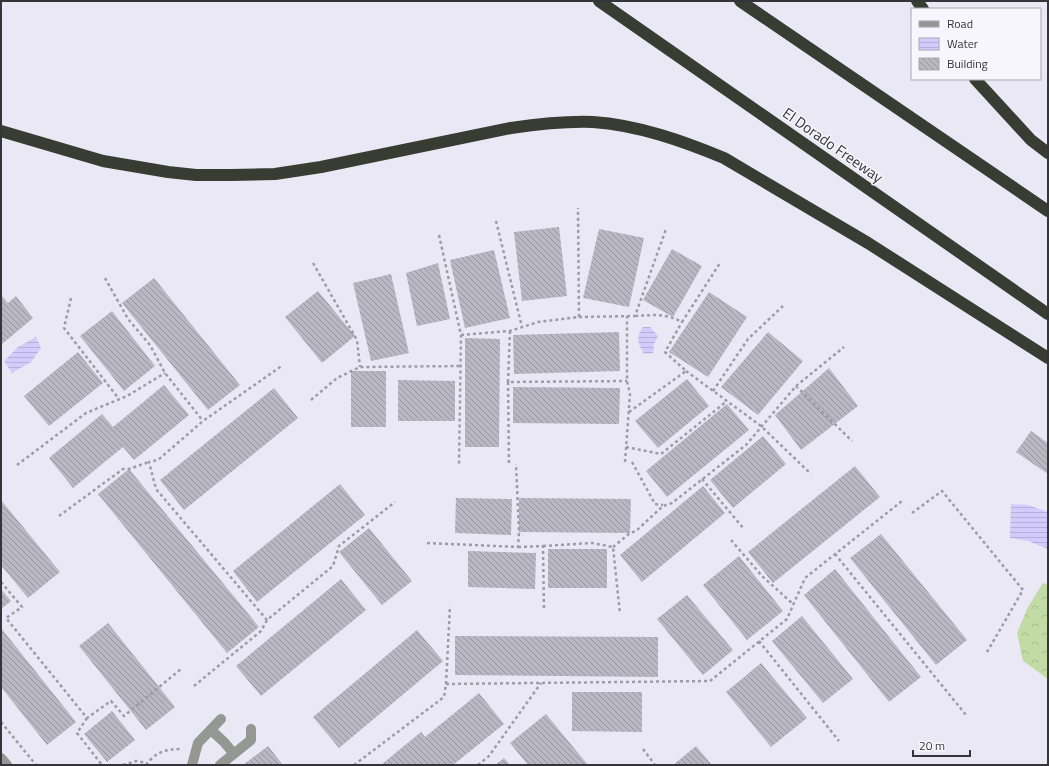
<svg xmlns="http://www.w3.org/2000/svg" width="1049" height="766" font-family="'Titillium Web',sans-serif">
<style>
.park{fill:url(#park-crowns)}
.water{fill:url(#water-rules)}
.building{fill:url(#building-back-hatch)}
.lines{fill:none;stroke-linecap:round;stroke-linejoin:round}
.path{stroke:#9d9ba4;stroke-width:2.5;stroke-dasharray:3 3;stroke-linecap:butt}
.minor{stroke:#949792;stroke-width:10}
.highway{stroke:#383c33;stroke-width:12}
.labels{text-anchor:middle;dominant-baseline:central;stroke-width:3;stroke-linejoin:round;paint-order:stroke}
.street-label{font-size:15px;fill:#353439;stroke:#f7f6fe}
</style>
<defs>
<pattern id="park-crowns" width="20" height="18" patternUnits="userSpaceOnUse"><rect width="20" height="18" fill="#c2dba5"/><path d="M2 6a3 3 0 1 1 6 0M12 15a3 3 0 1 1 6 0" fill="none" stroke="#a7bd8f"/></pattern>
<pattern id="water-rules" width="6" height="5" patternUnits="userSpaceOnUse"><rect width="6" height="5" fill="#d2cbfc"/><path d="M0 2.5h6" fill="none" stroke="#b5afd9"/></pattern>
<pattern id="building-back-hatch" width="6" height="6" patternUnits="userSpaceOnUse"><rect width="6" height="6" fill="#b8b7c2"/><path d="M-1 5l2 2M0 0l6 6M5-1l2 2" fill="none" stroke="#96969f"/></pattern>
</defs>
<rect width="100%" height="100%" fill="#eae8f4"/>
<path class="park" d="M 1043,583 L 1048,585 L 1048,679 L 1023,661 L 1017,633 L 1028,607 Z"/>
<path class="water" d="M 643,327 L 650,327 L 658,336 L 654,344 L 653,353 L 644,354 C 638,344 635,337 643,327 Z
M 36,337 L 41,348 L 31,362 L 12,373 L 4,361 L 18,347 Z
M 1011,504 L 1028,505 L 1048,512 L 1048,549 L 1028,541 L 1010,538 Z"/>
<path class="building" d="M 559,227 L 567,296 L 522,301 L 514,232 Z
M 599,229 L 644,238 L 629,307 L 583,298 Z
M 672,249 L 702,266 L 673,317 L 643,300 Z
M 494,250 L 510,318 L 465,328 L 450,260 Z
M 438,263 L 450,319 L 417,326 L 406,273 Z
M 391,274 L 409,353 L 371,361 L 353,283 Z
M 154,278 L 240,385 L 208,410 L 122,303 Z
M 318,291 L 355,336 L 322,363 L 285,317 Z
M 709,292 L 747,317 L 708,377 L 669,352 Z
M 1,295 L 8,303 L 16,296 L 33,318 L 1,345 Z
M 112,311 L 155,366 L 124,391 L 80,336 Z
M 619,332 L 620,371 L 514,374 L 513,335 Z
M 768,332 L 803,361 L 758,415 L 721,387 Z
M 465,338 L 500,339 L 499,447 L 465,447 Z
M 78,352 L 103,383 L 49,426 L 24,396 Z
M 829,368 L 858,406 L 801,450 L 775,415 Z
M 351,371 L 386,371 L 386,427 L 351,427 Z
M 687,379 L 709,406 L 658,448 L 635,421 Z
M 398,380 L 455,381 L 455,421 L 398,421 Z
M 164,385 L 189,415 L 134,460 L 123,447 L 73,488 L 49,458 L 102,414 L 113,427 Z
M 513,387 L 620,388 L 619,424 L 513,423 Z
M 274,388 L 298,418 L 184,510 L 160,480 Z
M 727,404 L 749,430 L 667,497 L 646,471 Z
M 1031,431 L 1048,443 L 1048,474 L 1016,452 Z
M 763,436 L 786,464 L 733,508 L 710,480 Z
M 855,466 L 880,497 L 773,583 L 748,552 Z
M 129,469 L 259,627 L 227,653 L 98,494 Z
M 340,484 L 365,515 L 257,602 L 233,571 Z
M 703,486 L 725,513 L 642,582 L 620,555 Z
M 456,498 L 512,499 L 511,535 L 455,533 Z
M 519,498 L 631,499 L 630,533 L 519,532 Z
M 1,500 L 60,572 L 28,598 L 1,565 Z
M 369,528 L 412,581 L 382,605 L 339,552 Z
M 881,534 L 967,640 L 936,665 L 850,558 Z
M 548,549 L 607,549 L 607,588 L 548,588 Z
M 468,551 L 536,553 L 535,589 L 468,587 Z
M 739,556 L 783,611 L 747,640 L 703,585 Z
M 835,569 L 921,677 L 889,702 L 804,595 Z
M 341,579 L 366,610 L 261,696 L 236,666 Z
M 1,589 L 11,601 L 1,609 Z
M 687,595 L 733,650 L 703,675 L 657,619 Z
M 802,616 L 853,679 L 823,703 L 772,641 Z
M 108,623 L 175,707 L 146,730 L 79,646 Z
M 1,628 L 76,722 L 47,745 L 1,687 Z
M 417,630 L 443,661 L 339,748 L 313,717 Z
M 455,636 L 658,637 L 658,677 L 455,675 Z
M 761,663 L 807,718 L 771,747 L 726,692 Z
M 572,692 L 642,692 L 642,732 L 572,731 Z
M 479,693 L 504,724 L 453,765 L 381,765 L 421,732 L 425,737 Z
M 112,711 L 135,740 L 107,762 L 84,734 Z
M 546,714 L 588,765 L 528,765 L 510,743 Z
M 268,746 L 283,765 L 243,765 Z
M 696,746 L 712,765 L 673,765 Z
M 504,758 L 510,765 L 495,765 Z"/>
<g class="lines">
<path class="path" d="M 496,221 L 522,327
M 439,235 L 461,335 L 459,465
M 313,263 L 357,340 L 360,367
M 105,278 L 128,319 L 150,345 L 165,373 L 203,421
M 71,298 L 64,328 L 119,399
M 635,316 C 653,315 665,313 682,322 L 720,263
M 579,317 L 635,316 L 666,229
M 510,331 L 508,382 L 627,381
M 461,335 L 510,331 L 538,322 L 579,317 L 578,208
M 686,371 L 761,426 L 811,474
M 508,382 L 509,464
M 796,386 L 852,441
M 713,391 L 748,339 L 783,306
M 311,400 L 337,378 L 360,367 L 460,366
M 629,412 L 686,371 L 665,352 L 682,322
M 626,447 L 661,454 L 727,401
M 625,462 L 630,394 L 627,381 L 627,316
M 632,462 L 655,504 L 663,505
M 17,465 L 86,413 L 127,396 L 165,373
M 702,479 L 744,529
M 912,513 L 942,491 L 1023,590 L 987,652
M 59,516 L 123,469 L 129,469 L 149,462
M 731,540 L 762,576 L 793,604
M 427,543 L 518,547 L 519,532 L 516,464
M 543,546 L 592,543 L 613,547 L 620,614
M 518,547 L 543,546 L 544,610
M 613,547 L 630,533 L 636,531 L 663,506 L 672,503 L 746,445 L 796,386 L 844,347
M 835,554 L 966,715
M 1,582 L 22,607 L 6,618 L 87,718 L 111,701 L 124,716 L 181,669
M 267,620 L 156,489 L 149,462 L 158,460 L 203,421 L 283,365
M 759,641 L 839,741
M 446,684 L 450,606
M 194,686 L 261,631 L 267,620 L 333,566 L 339,546 L 395,502
M 87,718 L 77,733 L 102,765
M 1,722 L 36,765
M 643,749 L 655,765
M 123,765 L 136,761 L 147,763
M 146,765 C 156,752 165,749 182,749
M 354,765 L 444,697 L 446,684 L 710,681 L 787,619 L 805,578 L 902,501
M 478,765 L 489,756 L 541,683"/>
<path class="minor" d="M 211,730 L 224,742 L 234,754
M 1,758 L 7,765
M 192,765 L 198,743 L 221,719
M 220,765 L 251,740 L 251,729"/>
<path class="highway" d="M 599,1 L 1048,314
M 740,1 L 1048,211
M 917,1 L 923,9
M 975,79 L 1031,140 L 1048,153
M 1,131 L 103,161 L 168,172 L 196,175 L 231,175 L 275,174 L 321,167 L 511,128 C 538,124 565,121 593,122 C 638,125 683,141 724,158 L 868,243 L 1048,358"/>
</g>
<g class="labels">
<g class="street-label">
<text transform="translate(833 145) rotate(35)">El Dorado Freeway</text>
</g>
</g>
<rect width="1049" height="766" fill="none" stroke="#353439" stroke-width="4"/>
<rect x="911" y="8" width="130" height="72" fill="#f7f6fe" stroke="#a9a8af"/>
<rect x="919" y="21" width="20" height="6" fill="#949792" stroke="#a9a8af"/>
<text x="947" y="28" font-size="12" fill="#353439">Road</text>
<rect x="919" y="38" width="20" height="12" fill="url(#water-rules)" stroke="#a9a8af"/>
<text x="947" y="48" font-size="12" fill="#353439">Water</text>
<rect x="919" y="58" width="20" height="12" fill="url(#building-back-hatch)" stroke="#a9a8af"/>
<text x="947" y="68" font-size="12" fill="#353439">Building</text>
<path d="M913 750v6h57v-6" fill="none" stroke="#353439" stroke-width="2"/>
<text x="919" y="750" font-size="12" fill="#353439" stroke="#f7f6fe" stroke-width="3" paint-order="stroke">20 m</text>
</svg>
